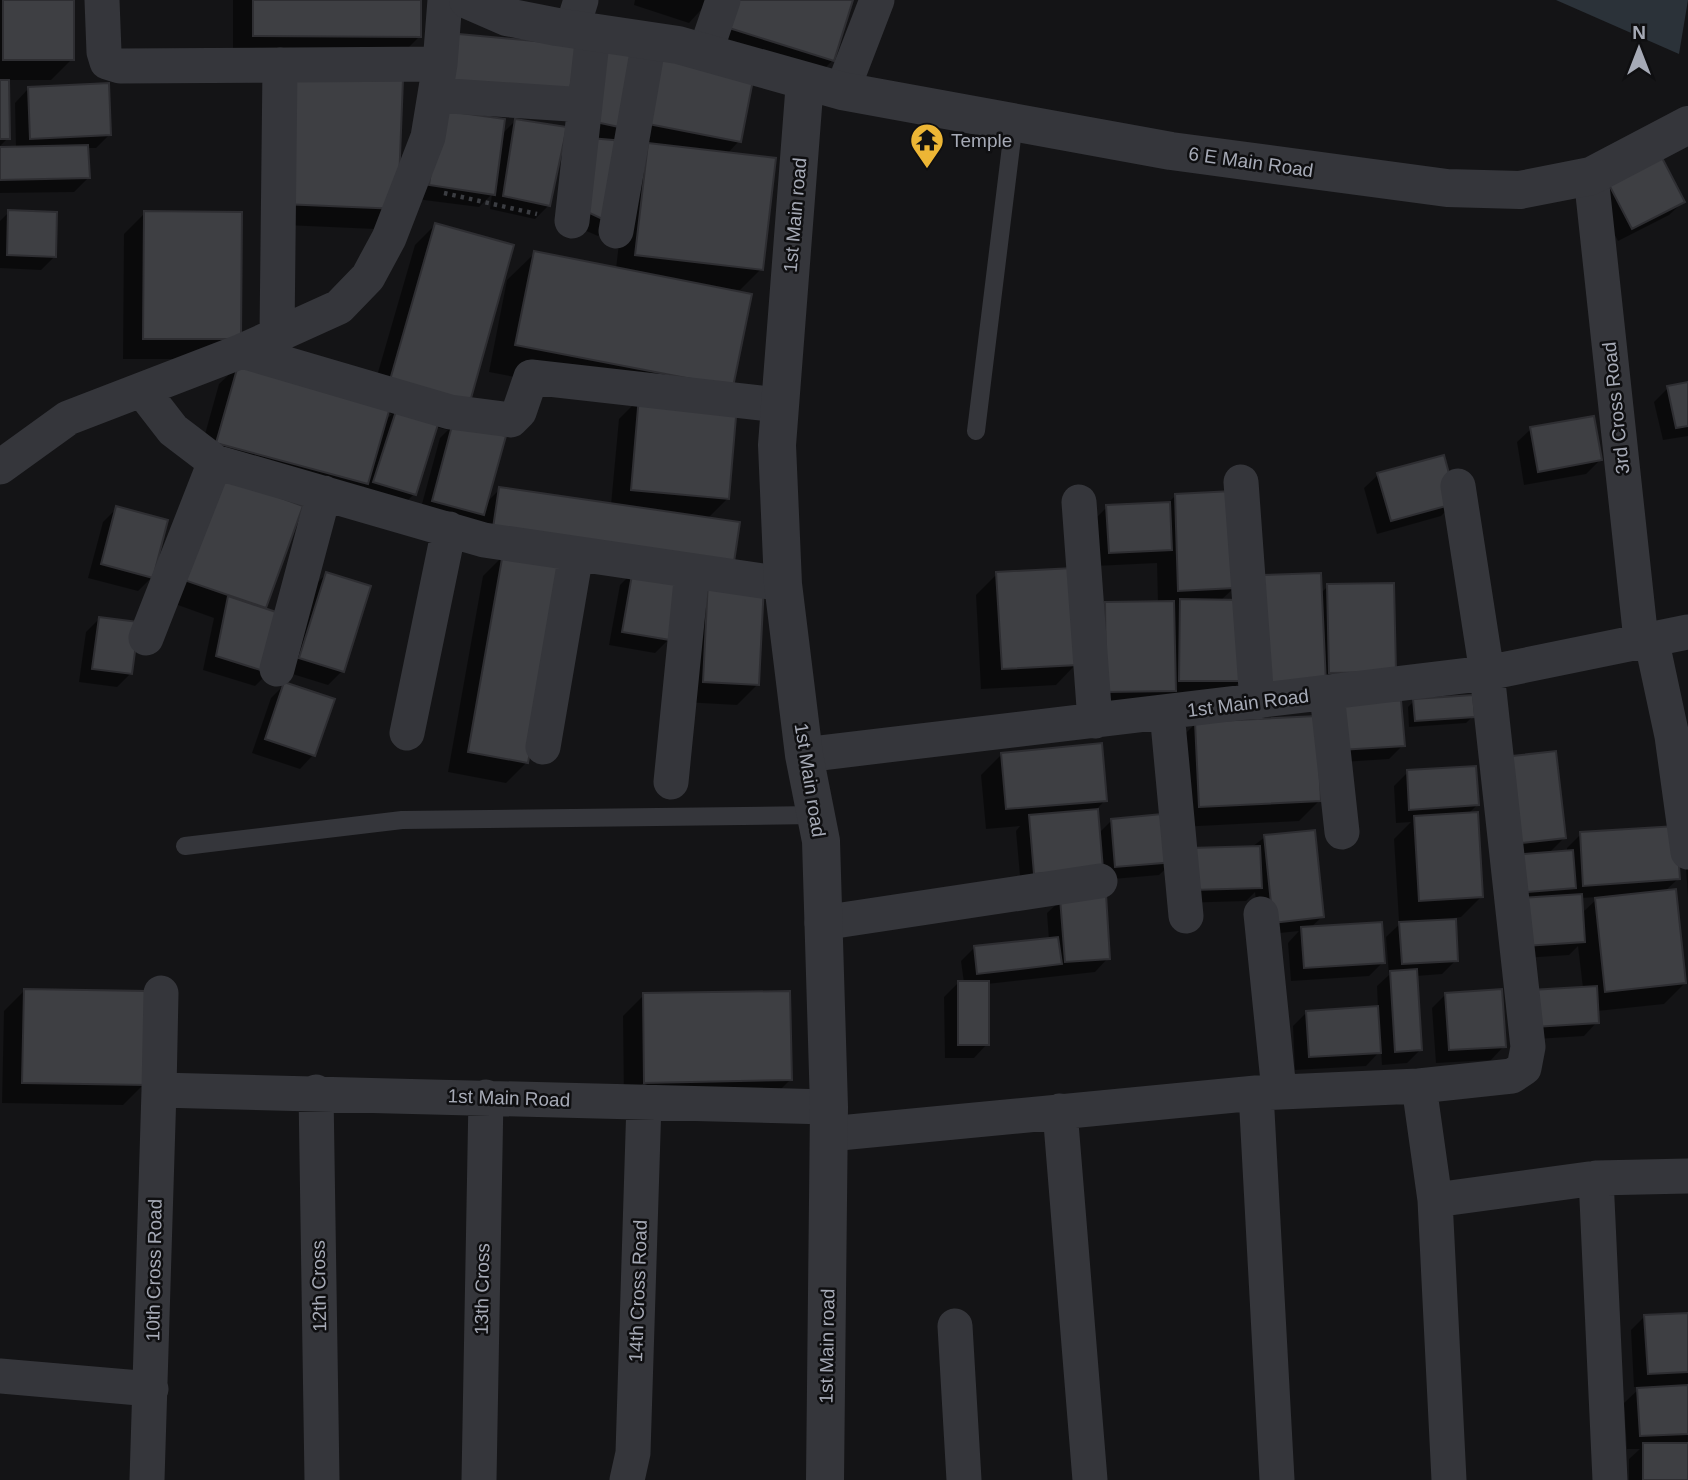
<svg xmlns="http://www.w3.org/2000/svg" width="1688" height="1480" font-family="Helvetica,sans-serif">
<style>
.water{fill:#2b3239}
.shadow{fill:#0007;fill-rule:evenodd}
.building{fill:#3e3f43;stroke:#2e2e32;stroke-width:2}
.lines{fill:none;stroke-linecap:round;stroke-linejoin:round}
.path{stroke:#3b3d42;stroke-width:4.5;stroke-dasharray:3.5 5;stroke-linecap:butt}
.service{stroke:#35363b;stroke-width:18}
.minor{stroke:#35363b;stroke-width:35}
.tertiary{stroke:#35363b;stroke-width:38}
.labels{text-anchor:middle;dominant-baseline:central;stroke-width:5;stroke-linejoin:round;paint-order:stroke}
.poi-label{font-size:19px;fill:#a6aab6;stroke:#0f0f11;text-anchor:start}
.street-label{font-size:19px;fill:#a6aab6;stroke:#0f0f11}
</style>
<rect width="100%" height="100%" fill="#141416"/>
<path class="water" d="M 1556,0 L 1688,0 L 1679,54 Z"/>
<path class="shadow" d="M 0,0 L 72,0 L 72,59 L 51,80 L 7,80 L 8,138 L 0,146 Z
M 233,0 L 420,0 L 420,36 L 399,57 L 233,56 Z
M 635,0 L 710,0 L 689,23 L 634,5 Z
M 721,0 L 852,0 L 833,60 L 812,81 L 706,48 Z
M 586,59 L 739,141 L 727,154 L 761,269 L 740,290 L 730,289 L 732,387 L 728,498 L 707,519 L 732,561 L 758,684 L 737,705 L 683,702 L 669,639 L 655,653 L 609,645 L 620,585 L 634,571 L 513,554 L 527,762 L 506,783 L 448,772 L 483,576 L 506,553 L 419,515 L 440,438 L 448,430 L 436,427 L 414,494 L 400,508 L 361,496 L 364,486 L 345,504 L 197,463 L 219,384 L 240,364 L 370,400 L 415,245 L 435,225 L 466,408 L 486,503 L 500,489 L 611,505 L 619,419 L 637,401 L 489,372 L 507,280 L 535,253 L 616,269 L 628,165 L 611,223 L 598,236 L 568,223 ZM 386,413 L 392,414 L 384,422 Z
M 28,89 L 110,134 L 96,148 L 87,148 L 88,178 L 74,192 L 0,193 L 0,148 L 16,148 L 15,103 Z
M 268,96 L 396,209 L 375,229 L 262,224 Z
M 515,121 L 549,205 L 535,219 L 490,209 L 492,194 L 479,207 L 416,199 L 427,125 L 501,135 Z
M 1606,179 L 1683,202 L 1669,215 L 1618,241 L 1593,192 Z
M 9,212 L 55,256 L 41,270 L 0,268 L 0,221 Z
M 145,213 L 239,338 L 219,359 L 123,359 L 124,234 Z
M 1688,384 L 1688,436 L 1663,440 L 1654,402 L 1668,388 Z
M 1531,429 L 1600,460 L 1586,474 L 1524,485 L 1517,442 Z
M 1378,475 L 1455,502 L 1441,516 L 1377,534 L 1364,488 Z
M 1176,495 L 1234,588 L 1220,601 L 1321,593 L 1328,586 L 1394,671 L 1241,681 L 1227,694 L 1086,712 L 1085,625 L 1106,604 L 1158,603 L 1157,563 L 1095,566 L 1093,521 L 1107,507 L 1167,504 Z
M 202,499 L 301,507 L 263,609 L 269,672 L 255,686 L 203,670 L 214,618 L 164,600 Z
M 117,508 L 152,577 L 138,591 L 88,578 L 103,522 Z
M 326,574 L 342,671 L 328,685 L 286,672 L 312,588 Z
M 997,574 L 1076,664 L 1056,685 L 981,689 L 976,595 Z
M 100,618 L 131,673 L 117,687 L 79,682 L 86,632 Z
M 285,684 L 313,755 L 300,769 L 252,753 L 271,698 Z
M 1414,701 L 1473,716 L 1466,723 L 1409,727 L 1408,707 Z
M 1324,719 L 1403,745 L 1389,759 L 1327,763 Z
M 1196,723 L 1320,800 L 1299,821 L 1179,827 L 1175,744 Z
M 1002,754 L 1105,800 L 1097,809 L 1099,833 L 1112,820 L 1173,862 L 1159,875 L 1021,887 L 1016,831 L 1020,826 L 986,829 L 981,775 Z
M 1408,772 L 1477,805 L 1467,815 L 1481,897 L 1461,917 L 1454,918 L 1456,960 L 1442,974 L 1416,976 L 1421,1049 L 1407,1063 L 1382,1065 L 1381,1050 L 1366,1066 L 1295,1070 L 1293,1026 L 1306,1013 L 1378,1008 L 1377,986 L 1389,975 L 1386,937 L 1403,921 L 1399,921 L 1394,839 L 1411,822 L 1396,823 L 1394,786 Z
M 1490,773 L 1564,838 L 1548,854 L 1567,852 L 1567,848 L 1581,834 L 1678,879 L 1664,892 L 1685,983 L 1664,1004 L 1597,1011 L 1597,1022 L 1584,1036 L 1521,1040 L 1583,988 L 1578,946 L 1569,955 L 1511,959 ZM 1599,897 L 1581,914 L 1580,898 Z
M 1265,837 L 1322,917 L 1310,928 L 1383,962 L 1369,976 L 1291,981 L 1288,943 L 1299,931 L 1260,935 L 1255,892 L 1246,901 L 1179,903 Z
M 1688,850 L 1688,897 L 1685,853 Z
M 1061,900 L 1108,958 L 1095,972 L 987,984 L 987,1044 L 974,1058 L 945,1058 L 944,997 L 958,983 L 964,983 L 961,961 L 975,947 L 1049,940 L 1047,913 Z
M 25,990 L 144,1084 L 123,1105 L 2,1103 L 4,1011 Z
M 1446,994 L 1504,1046 L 1491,1060 L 1436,1063 L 1432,1008 Z
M 644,995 L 790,1080 L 769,1101 L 624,1103 L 623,1016 Z
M 1688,1314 L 1688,1480 L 1629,1480 L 1629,1459 L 1640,1449 L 1627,1449 L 1624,1403 L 1641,1387 L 1634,1387 L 1631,1330 L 1645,1316 Z"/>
<path class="building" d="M 3,0 L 74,0 L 74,60 L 3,60 Z
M 253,0 L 421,0 L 421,37 L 253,36 Z
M 735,0 L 853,0 L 834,61 L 726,27 Z
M 448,33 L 578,45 L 569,95 L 449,87 Z
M 599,43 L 641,48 L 628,129 L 591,121 Z
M 656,56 L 754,75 L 741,142 L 643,123 Z
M 288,74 L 403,79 L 398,209 L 282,204 Z
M 0,80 L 9,80 L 10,139 L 0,139 Z
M 109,83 L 111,135 L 30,139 L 28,87 Z
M 440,110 L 505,119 L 495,195 L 429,185 Z
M 515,119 L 567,127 L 550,206 L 503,196 Z
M 590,138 L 624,141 L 613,224 L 581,209 Z
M 648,143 L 776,158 L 763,270 L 635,255 Z
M 88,145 L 90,178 L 0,180 L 0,147 Z
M 1658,150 L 1685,202 L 1632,229 L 1605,177 Z
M 8,210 L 57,212 L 56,257 L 7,255 Z
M 144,211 L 242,212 L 241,339 L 143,339 Z
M 435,223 L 514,245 L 468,409 L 388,387 Z
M 534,251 L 752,294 L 733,387 L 515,345 Z
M 239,362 L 391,404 L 368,484 L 216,443 Z
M 1688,382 L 1688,426 L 1676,428 L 1667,386 Z
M 639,396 L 737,405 L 729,499 L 631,490 Z
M 398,405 L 440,418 L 416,495 L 373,482 Z
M 1594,416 L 1602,460 L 1538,472 L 1530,427 Z
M 453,422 L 506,436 L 484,515 L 432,501 Z
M 1444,455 L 1457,503 L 1391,521 L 1377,473 Z
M 222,476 L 303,506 L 266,608 L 184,580 Z
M 499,487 L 740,522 L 734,562 L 493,528 Z
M 1232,491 L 1235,588 L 1178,591 L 1175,494 Z
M 1170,502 L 1172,550 L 1109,553 L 1106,505 Z
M 116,506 L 168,520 L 153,578 L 101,564 Z
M 503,553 L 564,564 L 528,763 L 468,752 Z
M 1073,568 L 1078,665 L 1002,669 L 996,572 Z
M 633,569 L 681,577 L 670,640 L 622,632 Z
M 326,572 L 371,586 L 344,672 L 299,658 Z
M 1321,573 L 1326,683 L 1266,685 L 1262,575 Z
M 708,580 L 764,584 L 759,685 L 703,682 Z
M 1394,583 L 1396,672 L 1329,673 L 1327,584 Z
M 228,596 L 288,616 L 270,673 L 216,656 Z
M 1180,599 L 1244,600 L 1243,681 L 1179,681 Z
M 1174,601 L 1176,691 L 1106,692 L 1105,602 Z
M 99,617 L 139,622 L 132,674 L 92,669 Z
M 284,682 L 335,699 L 315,756 L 265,739 Z
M 1473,695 L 1475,717 L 1415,721 L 1413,699 Z
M 1401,700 L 1405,746 L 1340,750 L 1337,704 Z
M 1317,716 L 1321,801 L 1199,807 L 1195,722 Z
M 1102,743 L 1107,801 L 1006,809 L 1001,753 Z
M 1556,751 L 1566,838 L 1512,844 L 1503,757 Z
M 1476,766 L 1479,805 L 1409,810 L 1407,770 Z
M 1098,809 L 1103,869 L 1034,874 L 1029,815 Z
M 1478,812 L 1483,897 L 1419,901 L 1414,816 Z
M 1172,813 L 1175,862 L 1115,867 L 1111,819 Z
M 1676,826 L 1680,879 L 1583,886 L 1580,832 Z
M 1315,830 L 1324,917 L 1273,923 L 1264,835 Z
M 1260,846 L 1262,888 L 1192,890 L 1190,848 Z
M 1573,850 L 1576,888 L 1515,893 L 1512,855 Z
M 1676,889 L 1686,983 L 1605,992 L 1595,898 Z
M 1106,894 L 1110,959 L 1065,962 L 1060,898 Z
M 1582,894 L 1585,942 L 1524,946 L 1521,898 Z
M 1456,919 L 1458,961 L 1402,964 L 1399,922 Z
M 1382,922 L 1385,963 L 1304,968 L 1301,927 Z
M 1058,937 L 1062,964 L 977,974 L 974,946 Z
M 1417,969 L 1422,1050 L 1395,1052 L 1390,971 Z
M 958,981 L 989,981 L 989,1045 L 958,1045 Z
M 1597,986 L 1599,1023 L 1534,1027 L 1531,990 Z
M 24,989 L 148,991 L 146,1085 L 22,1083 Z
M 1502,989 L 1506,1047 L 1449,1050 L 1445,993 Z
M 790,991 L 792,1080 L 644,1083 L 643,993 Z
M 1378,1006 L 1381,1053 L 1309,1057 L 1306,1011 Z
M 1688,1313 L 1688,1372 L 1648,1374 L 1644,1315 Z
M 1688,1385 L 1688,1434 L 1640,1436 L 1637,1388 Z
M 1643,1443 L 1688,1443 L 1688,1480 L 1643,1480 Z"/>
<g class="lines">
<path class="path" d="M 444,193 L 537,214"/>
<path class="service" d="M 976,431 L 1014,122
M 185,846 L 402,820 L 816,815"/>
<path class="minor" d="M 102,0 L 104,52 L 107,62 L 120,66 L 440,64
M 572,29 L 581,0
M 705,53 L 723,0
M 842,91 L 877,0
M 435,95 L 585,105
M 1591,176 L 1641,640
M 572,221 L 593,33
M 616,231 L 649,41
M 277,335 L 280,65
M 242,351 L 450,412 L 511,420 L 519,412 L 531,377 L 779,405
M 142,390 L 173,430 L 215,462 L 484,540 L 783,584
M 0,467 L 68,418 L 242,351 L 339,307 L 368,277 L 389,238 L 428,137 L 440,64 L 445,0
M 1241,482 L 1257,702
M 1079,502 L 1095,721
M 146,638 L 215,462
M 1651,638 L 1672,736 L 1688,852
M 277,669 L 324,493
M 1327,694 L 1342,832
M 1167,712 L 1186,916
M 407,733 L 449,529
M 543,747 L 576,554
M 804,755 L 1487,673 L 1688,632
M 671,782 L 692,571
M 1261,914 L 1279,1091
M 822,923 L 1100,881
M 1419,1086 L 1512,1076 L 1524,1068 L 1528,1047 L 1487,673 L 1458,486
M 159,1090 L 161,993
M 316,1092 L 322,1480
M 1256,1093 L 1277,1480
M 1060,1111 L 1090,1480
M 829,1134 L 1256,1093 L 1419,1086 L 1435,1200 L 1596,1178 L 1688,1176
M 1596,1178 L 1610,1480
M 1435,1200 L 1449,1480
M 955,1326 L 964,1480
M 0,1376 L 151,1389
M 147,1480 L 159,1090 L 829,1107
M 479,1480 L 486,1097
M 627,1480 L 633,1453 L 644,1102"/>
<path class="tertiary" d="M 468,0 L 507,17 L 557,27 L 678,45 L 842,91 L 1171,151 L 1447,188 L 1520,190 L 1591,176 L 1688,125
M 805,81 L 777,445 L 783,584 L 804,755 L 821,841 L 829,1107 L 825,1480"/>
</g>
<defs>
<g id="temple-pin" transform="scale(1.75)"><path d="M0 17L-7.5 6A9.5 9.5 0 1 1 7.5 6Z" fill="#edb635" stroke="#0f0f11"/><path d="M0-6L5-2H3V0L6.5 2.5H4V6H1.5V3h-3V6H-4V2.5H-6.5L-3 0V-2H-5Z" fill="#111"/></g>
</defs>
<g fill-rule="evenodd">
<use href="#temple-pin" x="927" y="140"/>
</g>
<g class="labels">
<g class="poi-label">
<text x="951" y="140">Temple</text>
</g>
<g class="street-label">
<text transform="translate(1251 162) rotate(8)">6 E Main Road</text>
<text transform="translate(795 215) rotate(-85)">1st Main road</text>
<text transform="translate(1616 408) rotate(-96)">3rd Cross Road</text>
<text transform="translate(1248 703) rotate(-7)">1st Main Road</text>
<text transform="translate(810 780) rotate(81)">1st Main road</text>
<text transform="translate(509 1098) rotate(2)">1st Main Road</text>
<text transform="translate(154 1270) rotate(-89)">10th Cross Road</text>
<text transform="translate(319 1286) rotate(-91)">12th Cross</text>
<text transform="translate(482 1289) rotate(-89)">13th Cross</text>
<text transform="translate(638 1291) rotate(-88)">14th Cross Road</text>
<text transform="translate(827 1346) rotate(-89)">1st Main road</text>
</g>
</g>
<g transform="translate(1639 49)" stroke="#0f0f11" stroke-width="5" paint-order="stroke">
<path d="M0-5L12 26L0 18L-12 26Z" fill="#a6aab6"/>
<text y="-10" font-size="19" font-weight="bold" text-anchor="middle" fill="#a6aab6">N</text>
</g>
</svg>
